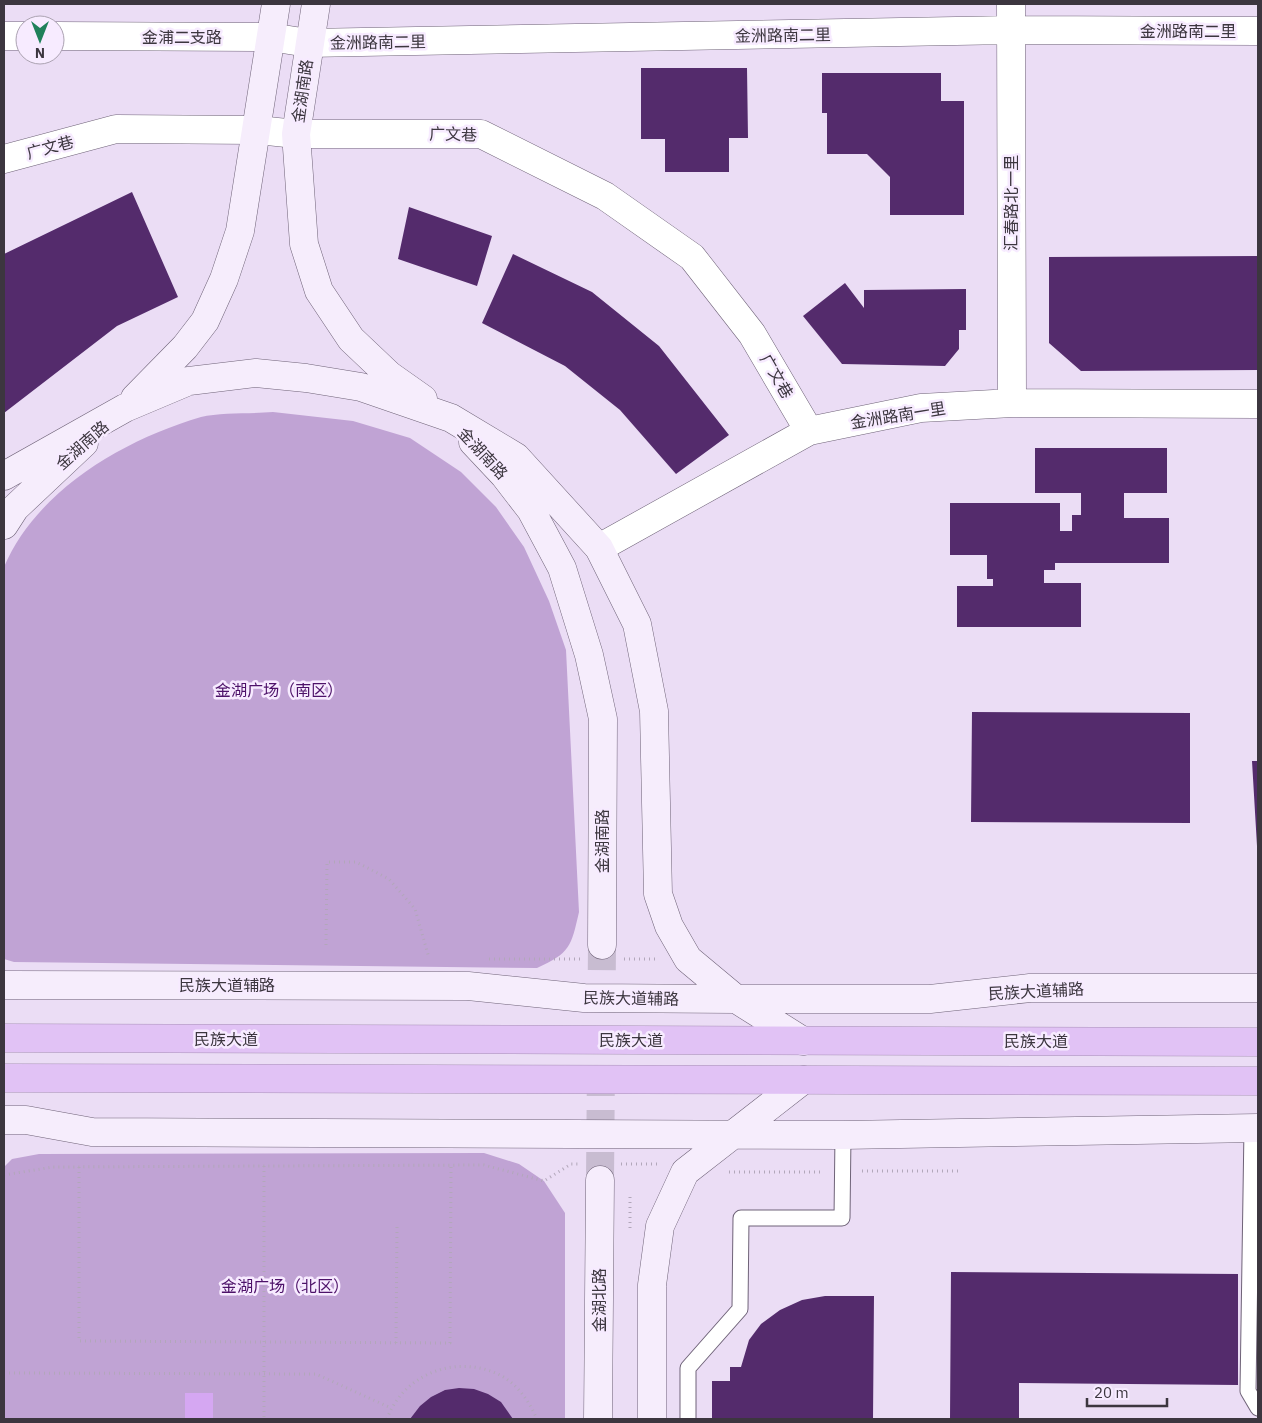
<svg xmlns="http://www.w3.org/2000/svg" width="1262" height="1423" font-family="'IBM Plex Sans','Noto Sans SC',sans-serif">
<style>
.green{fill:#c0a3d4}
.water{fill:#d5a7f2}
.building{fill:#542b6c}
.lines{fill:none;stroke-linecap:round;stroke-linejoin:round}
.secondary-tunnel{stroke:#c8bcd1;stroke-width:28;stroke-dasharray:28 14;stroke-linecap:butt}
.lane-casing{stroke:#6f6378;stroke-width:17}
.street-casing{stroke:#6f6378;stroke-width:29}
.secondary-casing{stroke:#6f6378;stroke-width:29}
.highway-casing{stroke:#a791b5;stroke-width:29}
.path{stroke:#b2a7ba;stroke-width:3;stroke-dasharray:1 4;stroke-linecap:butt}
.lane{stroke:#fff;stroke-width:15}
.street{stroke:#fff;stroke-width:28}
.secondary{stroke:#f6edfc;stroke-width:28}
.highway{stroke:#e1c2f5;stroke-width:28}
.labels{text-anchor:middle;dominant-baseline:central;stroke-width:5;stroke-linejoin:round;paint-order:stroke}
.street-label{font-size:16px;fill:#3c363f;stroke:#f7ebff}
.park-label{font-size:16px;fill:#4d1269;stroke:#f7ebff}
</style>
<rect width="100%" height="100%" fill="#ebddf5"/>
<path class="green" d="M 273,412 L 353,421 L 410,438 L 461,472 L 496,507 L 524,547 L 549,601 L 566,650 L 579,912 C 571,947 570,953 537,968 L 14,962 L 4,959 L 4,567 C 37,490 123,440 201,417 C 221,412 252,414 273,412 Z
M 484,1153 L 519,1164 L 544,1181 L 565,1213 L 565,1419 L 4,1419 L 4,1167 L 12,1159 L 39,1154 Z"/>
<path class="water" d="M 185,1393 L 213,1393 L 213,1419 L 185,1419 Z"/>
<path class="building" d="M 641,68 L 747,68 L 748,138 L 729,138 L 729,172 L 665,172 L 665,139 L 641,139 Z
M 822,73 L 941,73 L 941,101 L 964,101 L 964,215 L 890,215 L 890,177 L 867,154 L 827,154 L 827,113 L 822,113 Z
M 132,192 L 178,297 L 117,326 L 4,413 L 4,254 Z
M 409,207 L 492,236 L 477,286 L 398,259 Z
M 513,254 L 592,292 L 659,346 L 729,435 L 676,474 L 620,410 L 565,366 L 482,323 Z
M 1258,256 L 1258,370 L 1081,371 L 1049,343 L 1049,257 Z
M 845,283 L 864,308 L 864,290 L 966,289 L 966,330 L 959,330 L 959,349 L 945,366 L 842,364 L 803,316 Z
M 1035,448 L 1167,448 L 1167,493 L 1124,493 L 1124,518 L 1169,518 L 1169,563 L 1055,563 L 1055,570 L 1044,570 L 1044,583 L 1081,583 L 1081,627 L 957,627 L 957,586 L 993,586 L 993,579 L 987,579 L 987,555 L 950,555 L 950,503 L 1060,503 L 1060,531 L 1072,531 L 1072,515 L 1081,515 L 1081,493 L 1035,493 Z
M 972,712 L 1190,713 L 1190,823 L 971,822 Z
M 1252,761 L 1258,761 L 1258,846 L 1257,846 Z
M 951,1272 L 1238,1274 L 1238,1385 L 1019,1383 L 1019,1419 L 950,1419 Z
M 825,1296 L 874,1296 L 873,1419 L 712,1419 L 712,1381 L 730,1381 L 730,1367 L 741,1367 L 749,1340 L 761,1324 L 780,1310 L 802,1300 Z
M 459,1388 L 474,1389 L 488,1394 L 501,1402 L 513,1419 L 410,1419 L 420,1406 L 431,1397 L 445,1390 Z"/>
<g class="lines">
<path class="secondary-tunnel" d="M 600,1180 L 602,945"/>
<g class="lane-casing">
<path id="lane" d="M 1252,1128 L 1248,1391 L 1258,1408
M 688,1419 L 688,1368 L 740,1309 L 741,1218 L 842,1218 L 843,1135"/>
</g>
<g class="street-casing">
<path id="street" d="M 1011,4 L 1012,403
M 4,36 L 25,36
M 55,36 L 270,37 L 308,43 L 1011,30 L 1258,31
M 4,159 L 116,129 L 258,130 L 296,134 L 481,134 L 605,196 L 692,257 L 752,334 L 809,431
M 599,548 L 809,431 L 921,408 L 1012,403 L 1258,404"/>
</g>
<g class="secondary-casing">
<path id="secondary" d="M 316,4 L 296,134 L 304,244 L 319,291 L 351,339 L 389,375 L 423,399
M 135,398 L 185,347 L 205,321 L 224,279 L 240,231 L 276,4
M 473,442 L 504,475 L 531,510 L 562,568 L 589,655 L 603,719 L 602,945
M 4,476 L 125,408 L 189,381 L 256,373 L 306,378 L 361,387 L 451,418 L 516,457 L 599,548 L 637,624 L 654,711 L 658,894 L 669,926 L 688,959 L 736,999 L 803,1041
M 4,525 L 15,508 L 84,443
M 4,985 L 468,986 L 584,998 L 736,999 L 930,999 L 1030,988 L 1258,988
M 4,1120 L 26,1120 L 92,1132 L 843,1135 L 1258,1128
M 598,1419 L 600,1180
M 652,1419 L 652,1285 L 660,1226 L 685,1172 L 803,1080"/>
</g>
<g class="highway-casing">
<path id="highway" d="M 4,1038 L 1258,1042
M 4,1078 L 1258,1081"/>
</g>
<path class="path" d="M 326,945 L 327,862 L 356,862 L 389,879 L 415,909 L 429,958
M 489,959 L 580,959
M 624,959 L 658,959
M 621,1164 L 660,1164
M 264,1166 L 264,1419
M 79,1167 L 79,1341 L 450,1343 L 451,1165
M 862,1171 L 959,1171
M 729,1172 L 823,1172
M 4,1175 L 53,1167 L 484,1165 L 544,1181 L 571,1164 L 580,1164
M 630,1197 L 630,1231
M 396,1343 L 397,1225
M 4,1373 L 316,1374 L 391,1408
M 387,1419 C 403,1375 454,1354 498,1374 C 517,1383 529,1401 537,1419"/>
<use href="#lane" class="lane"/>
<use href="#street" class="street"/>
<use href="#secondary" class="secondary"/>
<use href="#highway" class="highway"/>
</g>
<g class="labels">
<g class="street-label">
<text x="1188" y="31">金洲路南二里</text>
<text transform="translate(783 35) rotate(-1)">金洲路南二里</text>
<text x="182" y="37">金浦二支路</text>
<text transform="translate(378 42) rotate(-1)">金洲路南二里</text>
<text transform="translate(302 91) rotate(-82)">金湖南路</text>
<text transform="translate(453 134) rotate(1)">广文巷</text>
<text transform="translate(50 147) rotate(-15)">广文巷</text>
<text transform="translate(1011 203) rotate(-90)">汇春路北一里</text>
<text transform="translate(777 376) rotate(60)">广文巷</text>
<text transform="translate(898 415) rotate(-9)">金洲路南一里</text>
<text transform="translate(82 445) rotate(-42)">金湖南路</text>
<text transform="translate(483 453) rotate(47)">金湖南路</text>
<text transform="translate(602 841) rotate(-90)">金湖南路</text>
<text x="227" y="985">民族大道辅路</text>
<text transform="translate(1036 991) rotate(-3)">民族大道辅路</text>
<text transform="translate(631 998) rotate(1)">民族大道辅路</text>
<text x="226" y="1039">民族大道</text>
<text x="631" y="1040">民族大道</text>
<text x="1036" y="1041">民族大道</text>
<text transform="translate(599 1300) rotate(-90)">金湖北路</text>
</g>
<g class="park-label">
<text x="279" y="690">金湖广场（南区）</text>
<text x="285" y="1286">金湖广场（北区）</text>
</g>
</g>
<rect width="1262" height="1423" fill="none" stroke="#3c363f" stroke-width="10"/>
<g transform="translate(40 40) rotate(180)"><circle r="24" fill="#f7ebff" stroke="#aca3b2"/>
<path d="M0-4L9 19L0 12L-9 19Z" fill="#1f815a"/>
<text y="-8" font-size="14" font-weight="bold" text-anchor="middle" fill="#3c363f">N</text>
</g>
<path d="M1087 1398v8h80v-8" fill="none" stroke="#3c363f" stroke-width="2.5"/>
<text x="1094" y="1398" font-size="15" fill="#3c363f" stroke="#f7ebff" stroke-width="4" paint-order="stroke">20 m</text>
</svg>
